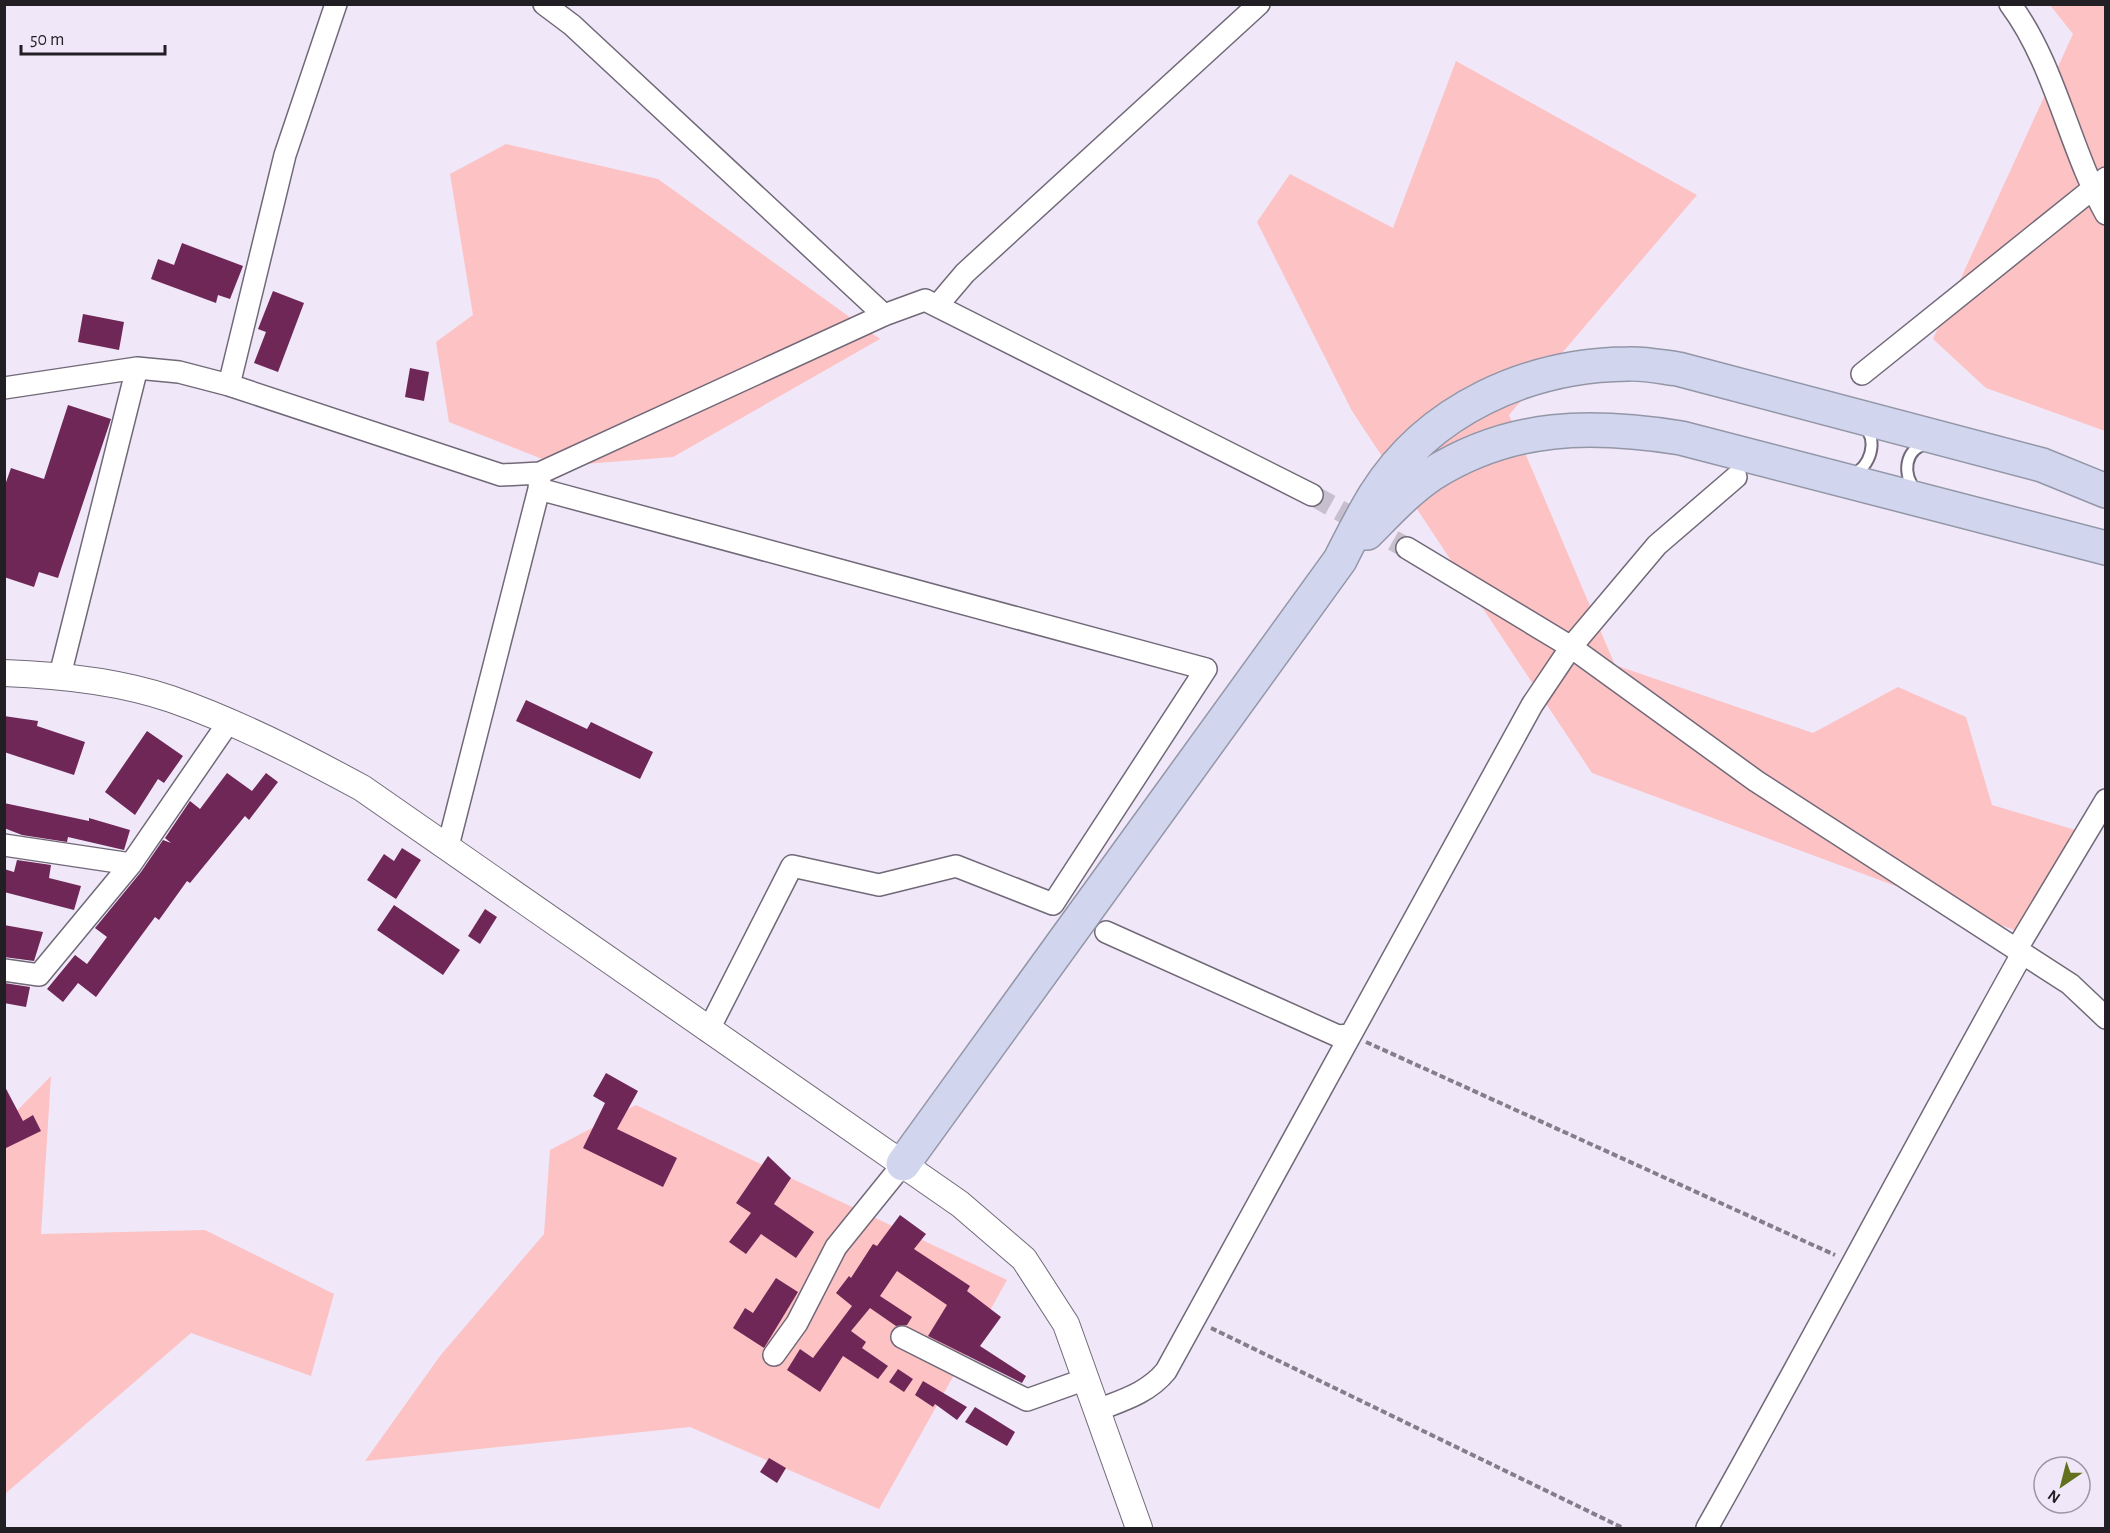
<svg xmlns="http://www.w3.org/2000/svg" width="2110" height="1533" font-family="'Alegreya Sans',sans-serif">
<style>
.green{fill:#fdc2c4}
.building{fill:#6e2756}
.lines{fill:none;stroke-linecap:round;stroke-linejoin:round}
.minor-tunnel{stroke:#c7bfce;stroke-width:21;stroke-dasharray:21 10;stroke-linecap:butt}
.service-casing{stroke:#716978;stroke-width:14}
.minor-casing{stroke:#716978;stroke-width:24}
.tertiary-casing{stroke:#716978;stroke-width:28}
.motorway-casing{stroke:#9396a7;stroke-width:36}
.path{stroke:#837e89;stroke-width:4;stroke-dasharray:6 3;stroke-linecap:butt}
.service{stroke:#fff;stroke-width:10}
.minor{stroke:#fff;stroke-width:21}
.tertiary{stroke:#fff;stroke-width:26}
.motorway{stroke:#d1d6ee;stroke-width:33}
</style>
<rect width="100%" height="100%" fill="#f0e7f8"/>
<path class="green" d="M 2050,5 L 2105,5 L 2105,431 L 1986,388 L 1933,339 L 2073,34 Z
M 1456,61 L 1697,195 L 1509,415 L 1615,665 L 1813,733 L 1898,687 L 1966,717 L 1992,805 L 2079,831 L 2025,934 L 1592,773 L 1352,411 L 1257,222 L 1290,174 L 1393,228 Z
M 506,144 L 658,179 L 880,339 L 673,457 L 560,466 L 449,422 L 436,342 L 473,315 L 450,174 Z
M 51,1076 L 41,1234 L 205,1230 L 334,1294 L 311,1376 L 191,1333 L 5,1494 L 5,1123 Z
M 636,1105 L 1007,1280 L 879,1509 L 690,1427 L 365,1461 L 440,1356 L 544,1234 L 550,1150 Z"/>
<path class="building" d="M 182,243 L 243,266 L 230,299 L 218,295 L 216,303 L 151,279 L 158,259 L 174,265 Z
M 273,291 L 304,303 L 278,372 L 254,363 L 266,332 L 258,329 Z
M 83,314 L 124,322 L 119,350 L 78,342 Z
M 410,368 L 429,372 L 424,401 L 405,397 Z
M 68,405 L 111,419 L 58,578 L 39,572 L 34,587 L 4,577 L 4,488 L 11,468 L 44,479 Z
M 526,700 L 587,729 L 591,722 L 653,752 L 640,779 L 516,721 Z
M 4,716 L 38,721 L 37,726 L 85,742 L 74,775 L 4,752 Z
M 147,731 L 183,756 L 164,783 L 158,779 L 135,815 L 105,792 Z
M 227,773 L 252,791 L 266,773 L 278,782 L 249,820 L 245,816 L 190,883 L 187,881 L 159,920 L 155,917 L 96,997 L 78,983 L 63,1002 L 47,989 L 75,955 L 87,964 L 107,937 L 95,928 L 141,872 L 163,840 L 171,843 L 165,838 L 190,801 L 200,809 Z
M 4,803 L 89,821 L 89,818 L 130,830 L 124,850 L 68,837 L 67,842 L 22,835 L 4,828 Z
M 402,848 L 421,860 L 396,899 L 367,880 L 384,854 L 394,861 Z
M 17,860 L 51,865 L 49,878 L 81,886 L 74,910 L 4,892 L 4,869 L 14,872 Z
M 394,905 L 460,950 L 443,975 L 377,930 Z
M 485,909 L 497,917 L 480,944 L 468,936 Z
M 4,925 L 43,932 L 34,961 L 4,957 Z
M 4,983 L 30,987 L 26,1007 L 4,1003 Z
M 606,1073 L 638,1091 L 617,1129 L 677,1158 L 663,1187 L 583,1148 L 605,1103 L 593,1096 Z
M 4,1085 L 23,1121 L 33,1115 L 41,1131 L 4,1149 Z
M 768,1156 L 791,1178 L 774,1204 L 814,1232 L 796,1258 L 761,1234 L 746,1254 L 729,1242 L 751,1213 L 736,1203 Z
M 900,1215 L 926,1234 L 914,1249 L 970,1286 L 967,1291 L 1001,1317 L 980,1346 L 1026,1376 L 1022,1383 L 928,1336 L 947,1305 L 897,1271 L 880,1296 L 912,1317 L 907,1325 L 896,1326 L 870,1308 L 851,1331 L 866,1342 L 862,1348 L 888,1366 L 878,1379 L 843,1356 L 820,1392 L 787,1370 L 800,1349 L 813,1358 L 852,1306 L 836,1293 L 849,1276 L 851,1278 L 873,1244 L 877,1246 Z
M 776,1278 L 798,1292 L 764,1348 L 733,1328 L 745,1308 L 753,1313 Z
M 898,1369 L 913,1379 L 904,1392 L 889,1382 Z
M 923,1381 L 967,1407 L 957,1420 L 935,1404 L 933,1407 L 915,1395 Z
M 975,1407 L 1015,1432 L 1007,1446 L 965,1422 Z
M 769,1458 L 786,1468 L 777,1483 L 760,1472 Z"/>
<g class="lines">
<path class="minor-tunnel" d="M 1312,495 L 1407,548"/>
<g class="service-casing">
<path id="service" d="M 1852,475 C 1870,467 1879,441 1864,426
M 1916,490 C 1902,476 1904,448 1927,444"/>
</g>
<g class="minor-casing">
<path id="minor" d="M 544,4 L 572,25 L 884,315
M 2010,4 C 2055,64 2069,148 2106,214
M 937,306 L 965,273 L 1259,4
M 1862,374 L 2106,178
M 229,385 L 285,155 L 336,4
M 4,388 L 137,368 L 179,372 L 229,385 L 501,475 L 540,473 L 884,315 L 925,300 L 1312,495
M 539,489 L 1206,669 L 1053,904 L 956,866 L 879,885 L 792,866 L 708,1031
M 1407,548 L 1571,647 L 1756,781 L 2070,984 L 2106,1018
M 60,675 L 137,368
M 4,845 L 131,864
M 448,846 L 539,489 L 540,476
M 1106,932 L 1338,1036 L 1349,1035
M 2016,950 L 2106,800
M 4,970 L 39,975 L 131,864 L 228,723
M 902,1337 L 1027,1400 L 1086,1379
M 774,1355 L 797,1323 L 836,1247 L 903,1164
M 1098,1410 C 1123,1400 1148,1393 1166,1371 L 1532,705 L 1571,647 L 1657,545 L 1736,477
M 1707,1528 C 1814,1338 1915,1145 2022,954"/>
</g>
<g class="tertiary-casing">
<path id="tertiary" d="M 4,673 C 60,675 118,681 171,699 C 237,722 301,755 362,788 L 960,1204 L 1024,1259 L 1066,1324 L 1139,1528"/>
</g>
<g class="motorway-casing">
<path id="motorway" d="M 1367,533 C 1387,513 1408,490 1432,474 C 1512,424 1591,424 1681,438 L 2106,548
M 903,1164 L 1340,560 C 1351,538 1362,516 1375,495 C 1429,409 1528,365 1628,364 C 1644,363 1662,367 1678,369 L 2042,465 L 2106,491"/>
</g>
<path class="path" d="M 1366,1042 L 1835,1255
M 1211,1328 L 1623,1528"/>
<use href="#service" class="service"/>
<use href="#minor" class="minor"/>
<use href="#tertiary" class="tertiary"/>
<use href="#motorway" class="motorway"/>
</g>
<rect width="2110" height="1533" fill="none" stroke="#211e24" stroke-width="12"/>
<g transform="translate(2062 1485) rotate(215)"><circle r="28" fill="#f0e7f8" stroke="#9d97a3" stroke-width="1.5"/>
<path d="M0-4.5L10 22L0 15L-10 22Z" fill="#63711d"/>
<text y="-9" font-size="16" font-weight="bold" text-anchor="middle" fill="#211e24">N</text>
</g>
<path d="M21 45v9h144v-9" fill="none" stroke="#211e24" stroke-width="3"/>
<text x="30" y="45" font-size="18" fill="#211e24" stroke="#f0e7f8" stroke-width="4.5" paint-order="stroke">50 m</text>
</svg>
